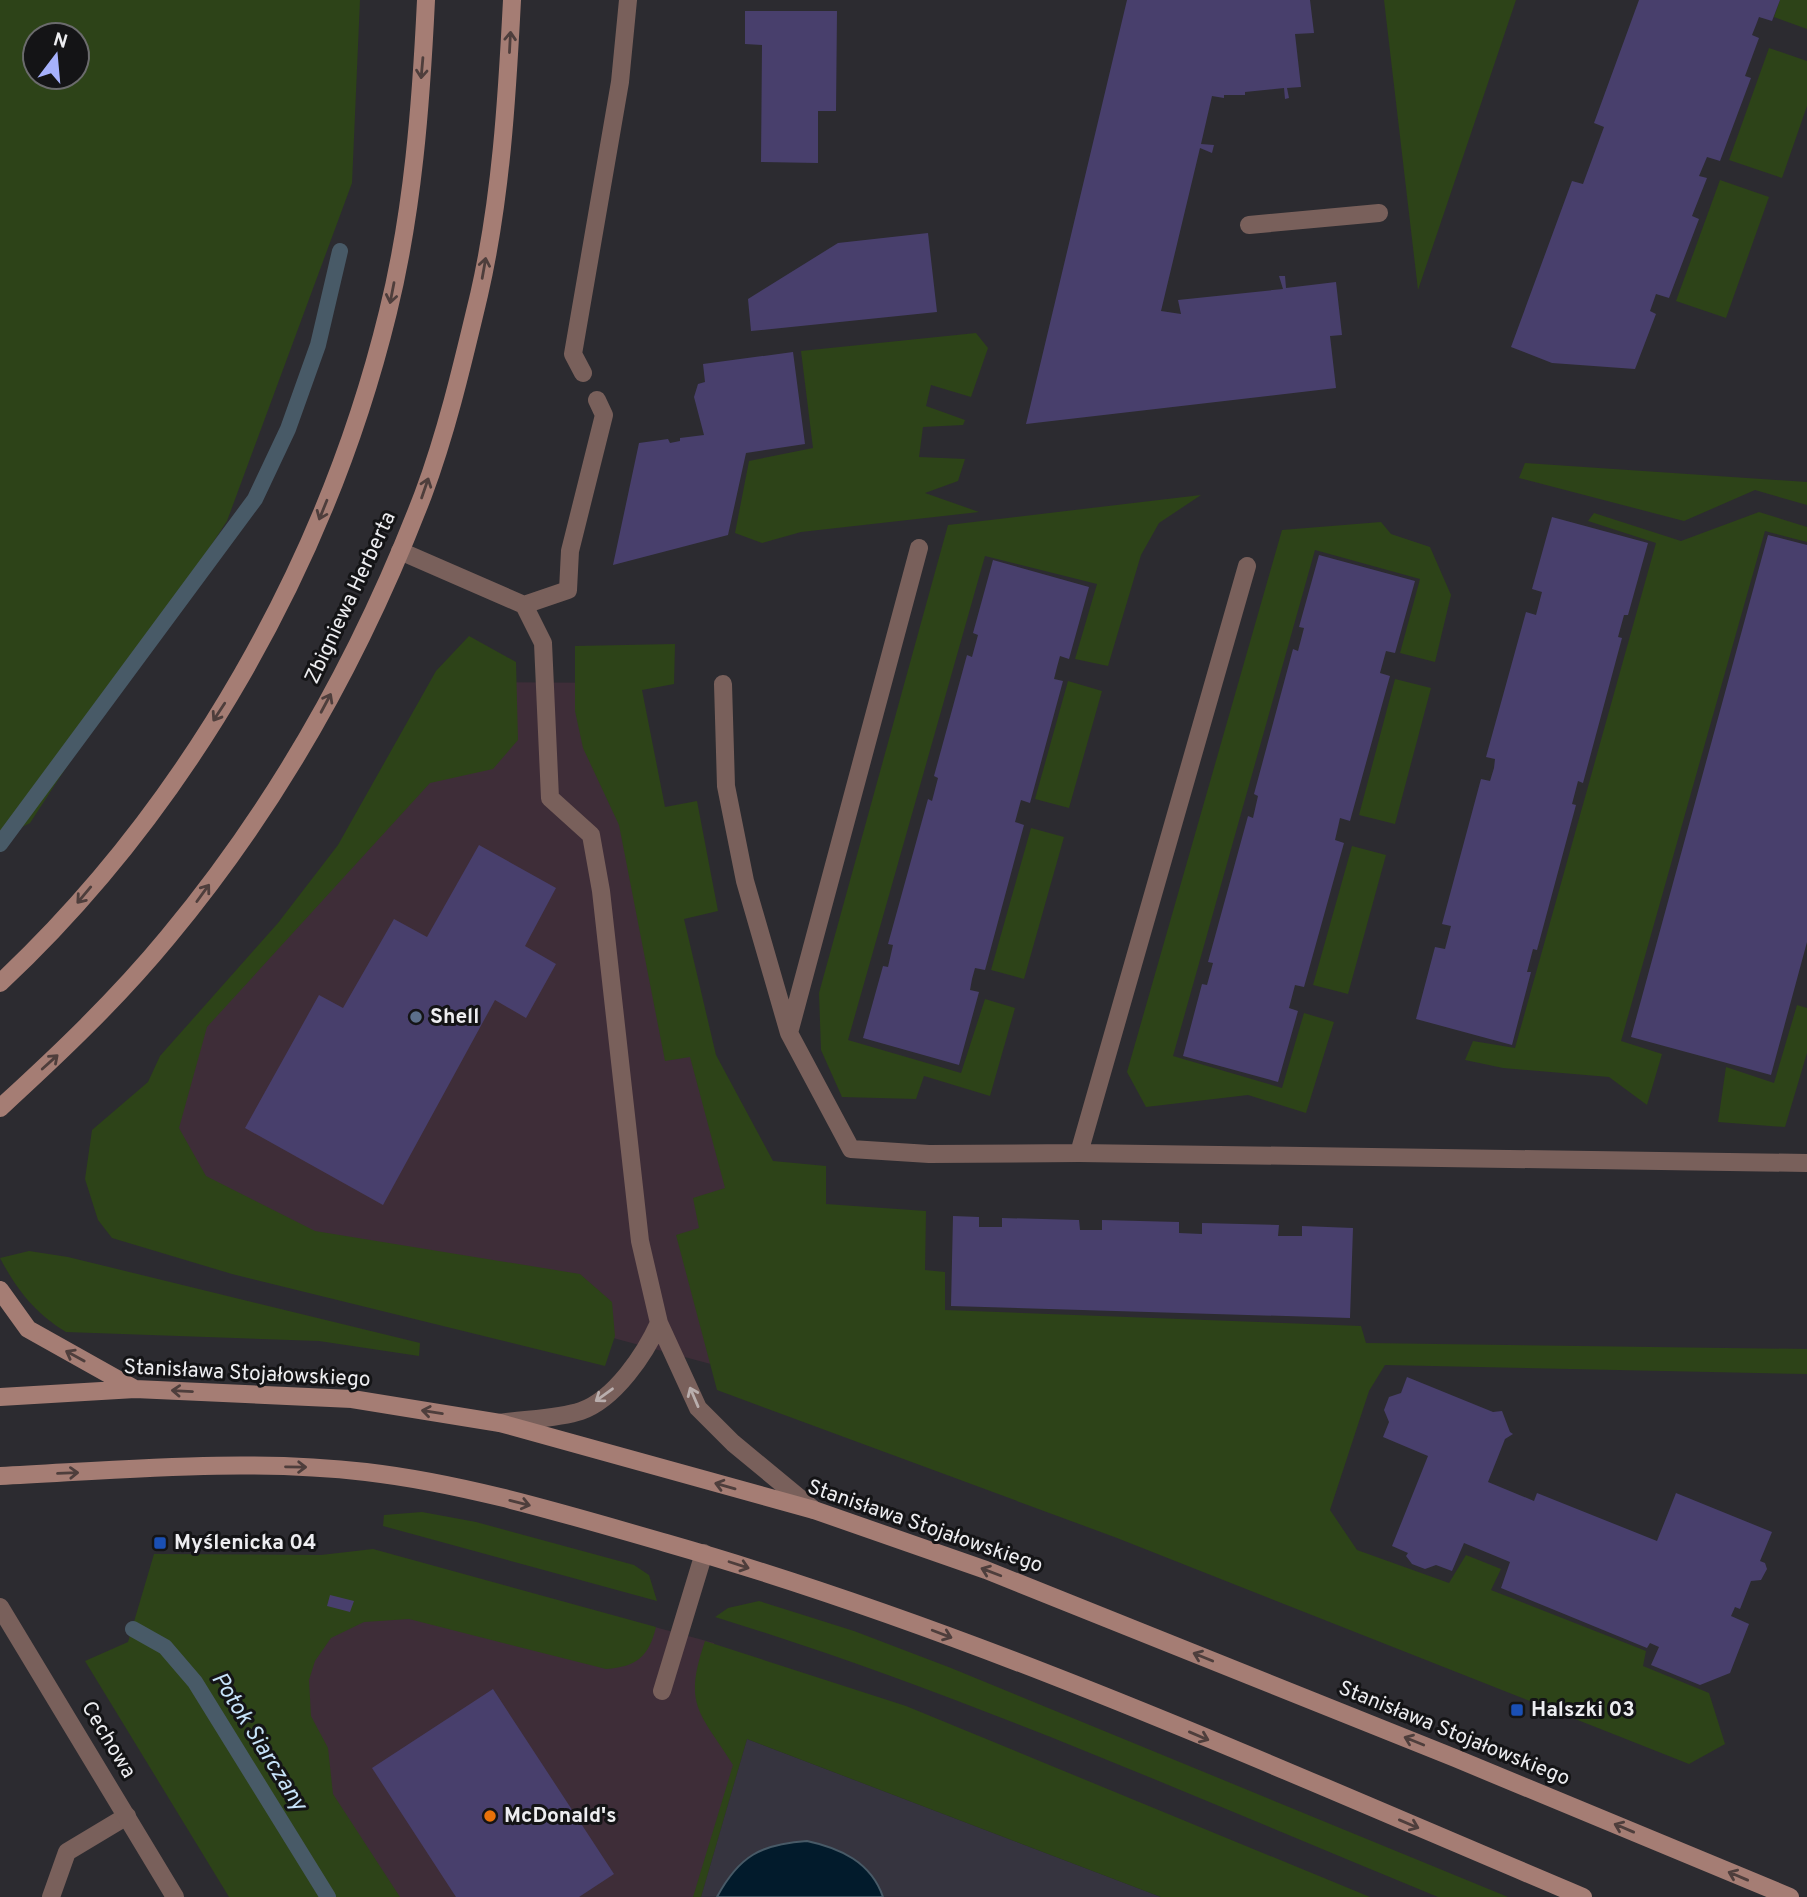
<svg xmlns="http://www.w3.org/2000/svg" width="1807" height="1897" font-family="Overpass,sans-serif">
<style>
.commercial{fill:#3e2d38}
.built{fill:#36343f}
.green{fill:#2d4318;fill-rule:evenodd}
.water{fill:#021b2c;stroke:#485a67;stroke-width:2}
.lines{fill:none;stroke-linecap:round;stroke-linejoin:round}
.stream{stroke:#485a67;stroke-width:16}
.building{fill:#483f6c}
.lane{stroke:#79605b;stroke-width:18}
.street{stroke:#79605b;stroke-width:18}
.secondary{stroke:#a57d74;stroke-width:18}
.oneway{stroke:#4e3e3c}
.oneway2{stroke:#b9aead}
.service-dot{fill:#5c6f8a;stroke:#141416;stroke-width:2.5}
.transit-dot{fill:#1a4fb4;stroke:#141416;stroke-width:2.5}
.food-dot{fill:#e8710a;stroke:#141416;stroke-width:2.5}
.labels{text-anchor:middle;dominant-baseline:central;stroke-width:6;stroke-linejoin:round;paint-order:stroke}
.street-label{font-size:21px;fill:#ededf0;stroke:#141416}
.poi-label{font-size:21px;font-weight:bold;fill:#ededf0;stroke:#141416;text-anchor:start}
.water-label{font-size:23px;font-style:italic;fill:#c7e3f9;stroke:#141416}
</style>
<rect width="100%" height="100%" fill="#2c2b30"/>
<path class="commercial" d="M 484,682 L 625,683 L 704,1048 L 764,1162 L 752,1375 L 188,1225 L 146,1181 L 180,1041 Z
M 293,1590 L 651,1626 L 714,1643 L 752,1722 L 701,1897 L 393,1897 L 209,1615 Z"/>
<path class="built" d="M 747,1739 L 1161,1897 L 701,1897 Z"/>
<path class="green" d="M 0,0 L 360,0 L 352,183 L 227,521 L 30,823 L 0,838 ZM 35,35 L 77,35 L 77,77 L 35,77 Z
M 1384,0 L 1516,0 L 1418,290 Z
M 1780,0 L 1807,0 L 1807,29 L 1774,17 Z
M 1769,48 L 1807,61 L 1807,106 L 1782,178 L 1729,160 Z
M 1720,180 L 1769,197 L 1726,318 L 1676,301 Z
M 976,333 L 988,348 L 971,397 L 931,385 L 926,406 L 965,420 L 963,425 L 923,427 L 919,457 L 965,459 L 958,481 L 925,493 L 979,512 L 801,532 L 762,543 L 735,533 L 749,461 L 813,448 L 801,351 Z
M 1525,463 L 1807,482 L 1807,505 L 1755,490 L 1684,521 L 1519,478 Z
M 1201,495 L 1159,523 L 1141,555 L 1108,666 L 1075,659 L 1097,584 L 985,556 L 848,1040 L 961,1073 L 985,999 L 1015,1008 L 990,1096 L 924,1076 L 916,1099 L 842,1097 L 821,1050 L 819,993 L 948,525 Z
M 1759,512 L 1807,527 L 1807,542 L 1765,531 L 1621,1041 L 1662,1054 L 1647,1105 L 1609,1077 L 1503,1068 L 1465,1060 L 1473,1041 L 1515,1048 L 1656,543 L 1588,521 L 1594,513 L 1681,541 Z
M 1381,522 L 1391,534 L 1430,547 L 1451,595 L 1435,662 L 1400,653 L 1420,579 L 1315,550 L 1173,1056 L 1282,1088 L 1304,1013 L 1334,1022 L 1306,1113 L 1248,1095 L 1146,1107 L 1127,1072 L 1282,530 Z
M 469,636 L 516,662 L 518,740 L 493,769 L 430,783 L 207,1027 L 179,1128 L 206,1176 L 315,1231 L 580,1274 L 612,1302 L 615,1336 L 605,1366 L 232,1274 L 112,1238 L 98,1220 L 85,1179 L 92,1130 L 148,1082 L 160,1056 L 278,923 L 338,845 L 436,671 Z
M 675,644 L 674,684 L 642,690 L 665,807 L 697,801 L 718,911 L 684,919 L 716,1055 L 773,1161 L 826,1166 L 826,1204 L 926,1211 L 925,1270 L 945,1272 L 945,1310 L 1361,1326 L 1366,1343 L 1807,1349 L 1807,1374 L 1385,1365 L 1369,1391 L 1330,1510 L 1357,1550 L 1449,1583 L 1466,1555 L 1501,1569 L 1491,1590 L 1646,1651 L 1643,1666 L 1709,1693 L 1725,1744 L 1689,1764 L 1117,1538 L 717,1390 L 676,1235 L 699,1228 L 693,1198 L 725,1188 L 690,1057 L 665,1061 L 619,825 L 583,748 L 575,711 L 575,646 Z
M 1395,679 L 1431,688 L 1395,824 L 1359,815 Z
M 1068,681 L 1102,691 L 1069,808 L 1035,799 Z
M 1031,828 L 1064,837 L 1024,979 L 991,970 Z
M 1352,846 L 1386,855 L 1348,994 L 1313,985 Z
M 1797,1005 L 1807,1008 L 1807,1053 L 1785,1127 L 1718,1122 L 1726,1067 L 1774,1083 Z
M 29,1251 L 68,1257 L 420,1343 L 419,1356 L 319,1341 L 66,1332 C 35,1313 17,1290 0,1258 Z
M 422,1512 L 476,1522 L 634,1565 L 649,1575 L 657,1601 L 383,1526 L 384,1515 Z
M 373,1549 L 656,1627 C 649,1656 637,1667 606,1669 L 409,1619 L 364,1622 L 331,1638 L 315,1661 L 309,1680 L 311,1716 L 328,1748 L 333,1794 L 400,1897 L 229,1897 L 85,1661 L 128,1642 L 154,1554 L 321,1555 Z
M 759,1601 L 854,1631 L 951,1668 L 1508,1897 L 1438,1897 C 1199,1799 962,1693 715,1617 L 728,1608 Z
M 705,1641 L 906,1706 L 1370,1897 L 1161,1897 L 747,1739 L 701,1897 L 693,1897 L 733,1765 C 699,1711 683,1706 705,1641 Z"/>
<path class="water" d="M 807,1841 C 840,1848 871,1862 883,1897 L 717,1897 C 739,1856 761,1844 807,1841 Z"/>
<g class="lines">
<path class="stream" d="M 0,844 L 255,499 L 288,429 L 318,345 L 340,251
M 133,1629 L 165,1647 L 195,1682 L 328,1897"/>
</g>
<path class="building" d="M 1127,0 L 1310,0 L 1314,33 L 1295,34 L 1301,87 L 1287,88 L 1289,98 L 1285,99 L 1284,88 L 1245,92 L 1245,95 L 1224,95 L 1224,98 L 1212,96 L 1201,144 L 1214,145 L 1212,153 L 1200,148 L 1161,311 L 1181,314 L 1178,300 L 1283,289 L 1279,276 L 1285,276 L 1286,288 L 1336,282 L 1342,335 L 1330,336 L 1336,388 L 1026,424 Z
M 1639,0 L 1780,0 L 1772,21 L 1759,17 L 1756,25 L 1752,35 L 1759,38 L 1745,76 L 1751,78 L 1720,161 L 1707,157 L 1699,176 L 1707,178 L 1692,216 L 1699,219 L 1669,298 L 1656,294 L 1650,311 L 1656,314 L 1635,369 L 1552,363 L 1511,347 L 1572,181 L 1583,184 L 1604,127 L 1594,123 Z
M 745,11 L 837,11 L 836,111 L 818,111 L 818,163 L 761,162 L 762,45 L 745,44 Z
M 928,233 L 937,312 L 751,331 L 748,299 L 838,243 Z
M 793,352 L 805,444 L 746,453 L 728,535 L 613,565 L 639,443 L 668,439 L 670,443 L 680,441 L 680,438 L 704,435 L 694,397 L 698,384 L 705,382 L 703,364 Z
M 1552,517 L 1648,543 L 1628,615 L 1624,615 L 1618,637 L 1622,638 L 1583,783 L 1578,781 L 1572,804 L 1576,805 L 1537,950 L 1533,949 L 1527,972 L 1531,972 L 1512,1045 L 1416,1019 L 1435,947 L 1445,949 L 1451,926 L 1442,924 L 1481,779 L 1490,781 L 1494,768 L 1495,759 L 1486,757 L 1526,612 L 1536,615 L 1542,592 L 1532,589 Z
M 1768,535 L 1807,545 L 1807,942 L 1771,1075 L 1631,1037 Z
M 1319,555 L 1415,581 L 1395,653 L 1386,651 L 1380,673 L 1390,676 L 1350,821 L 1340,818 L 1338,827 L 1335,840 L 1344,843 L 1304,987 L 1295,985 L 1289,1008 L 1298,1011 L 1278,1082 L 1183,1056 L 1202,984 L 1207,985 L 1213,963 L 1208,962 L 1248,816 L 1253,818 L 1258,796 L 1254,794 L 1293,649 L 1298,651 L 1304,628 L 1299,627 Z
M 993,560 L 1089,587 L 1069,659 L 1060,656 L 1057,667 L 1054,679 L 1063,681 L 1030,803 L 1021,800 L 1015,822 L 1024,825 L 985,970 L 975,968 L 972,979 L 970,990 L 979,992 L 959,1065 L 863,1038 L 883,966 L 888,967 L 893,945 L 888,944 L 928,799 L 932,801 L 938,778 L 934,776 L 967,655 L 972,657 L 978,635 L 973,633 Z
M 479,845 L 556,888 L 525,946 L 556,964 L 526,1018 L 495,1000 L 383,1205 L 245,1128 L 319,995 L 343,1008 L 394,919 L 427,937 Z
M 953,1216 L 979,1217 L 979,1227 L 1002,1227 L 1002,1218 L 1079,1220 L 1080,1230 L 1102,1230 L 1102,1220 L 1179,1222 L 1179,1233 L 1202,1234 L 1202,1223 L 1279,1225 L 1278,1236 L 1302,1236 L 1302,1226 L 1353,1228 L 1350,1318 L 951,1306 Z
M 1407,1377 L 1493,1412 L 1502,1411 L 1510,1432 L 1513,1434 L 1505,1439 L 1488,1482 L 1534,1501 L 1537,1493 L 1657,1541 L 1676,1493 L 1772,1532 L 1760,1561 L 1765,1563 L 1767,1569 L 1761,1580 L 1751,1581 L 1740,1609 L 1735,1607 L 1731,1616 L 1749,1624 L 1730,1673 L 1700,1685 L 1651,1665 L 1659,1647 L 1650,1643 L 1647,1648 L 1501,1588 L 1510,1562 L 1464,1543 L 1452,1571 L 1436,1565 L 1425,1569 L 1412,1564 L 1406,1556 L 1408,1553 L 1392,1546 L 1428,1456 L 1383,1437 L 1389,1422 L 1384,1410 L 1389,1397 L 1401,1393 Z
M 330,1595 L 354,1601 L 350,1612 L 327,1606 Z
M 493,1689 L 614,1874 L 579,1897 L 456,1897 L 372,1768 Z"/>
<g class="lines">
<path class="lane" d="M 1249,225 L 1379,213
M 919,548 L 789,1033 L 851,1149 L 929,1154 L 1079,1153 L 1807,1163
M 400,551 L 524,605 L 543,643 L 550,798 L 591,835 L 601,891 L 640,1241 L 659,1323 L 698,1408 L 733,1443 L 814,1510
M 524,605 L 568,590 L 570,551 L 604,415 L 597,400
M 723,684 L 726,786 L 745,881 L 789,1033
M 1079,1153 L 1247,566
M 500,1423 C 525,1419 557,1419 581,1411 C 615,1399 645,1354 659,1323
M 662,1691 L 704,1553
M 51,1897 L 67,1852 L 127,1816"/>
<path class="street" d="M 583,373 L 573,354 L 620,82 L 628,0
M 0,1607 L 175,1897"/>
<path class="secondary" d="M 0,983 C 188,807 327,562 388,312 C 413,211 421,104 426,0
M 0,1108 C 59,1054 117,999 168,937 C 277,806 362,654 423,495 C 447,431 463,362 479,295 C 501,199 507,98 512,0
M 0,1290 L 28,1329 L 135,1389
M 0,1397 L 135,1389 L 352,1399 L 500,1423 L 814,1510 L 986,1570 L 1455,1758 L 1790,1897
M 0,1476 C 121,1470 245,1458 366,1472 C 468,1484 568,1515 666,1543 C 981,1633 1281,1770 1583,1897"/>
</g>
<defs><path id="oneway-shaft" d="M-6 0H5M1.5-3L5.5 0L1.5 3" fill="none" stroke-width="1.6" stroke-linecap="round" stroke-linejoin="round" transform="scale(1.75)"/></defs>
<g class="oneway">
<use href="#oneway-shaft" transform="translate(510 42) rotate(-87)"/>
<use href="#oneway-shaft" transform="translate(422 68) rotate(95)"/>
<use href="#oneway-shaft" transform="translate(484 268) rotate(-80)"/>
<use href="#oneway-shaft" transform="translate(392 293) rotate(101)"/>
<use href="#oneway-shaft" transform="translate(425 488) rotate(-71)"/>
<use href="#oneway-shaft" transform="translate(323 510) rotate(112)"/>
<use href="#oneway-shaft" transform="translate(326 703) rotate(-62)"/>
<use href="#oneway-shaft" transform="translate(219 712) rotate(123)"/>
<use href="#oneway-shaft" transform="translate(203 893) rotate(-54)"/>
<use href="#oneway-shaft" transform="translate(84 895) rotate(130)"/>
<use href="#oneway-shaft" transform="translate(50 1062) rotate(-42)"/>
<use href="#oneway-shaft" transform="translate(75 1356) rotate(-151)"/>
<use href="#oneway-shaft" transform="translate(182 1391) rotate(-177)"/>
<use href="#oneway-shaft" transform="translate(432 1412) rotate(-171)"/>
<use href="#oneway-shaft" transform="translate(296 1467) rotate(1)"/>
<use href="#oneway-shaft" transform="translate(68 1473) rotate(-2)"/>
<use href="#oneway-shaft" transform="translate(725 1486) rotate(-164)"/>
<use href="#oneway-shaft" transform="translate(520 1503) rotate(14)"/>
<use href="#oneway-shaft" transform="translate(739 1565) rotate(18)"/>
<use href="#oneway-shaft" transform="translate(991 1572) rotate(-159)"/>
<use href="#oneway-shaft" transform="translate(942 1634) rotate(21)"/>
<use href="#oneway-shaft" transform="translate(1203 1657) rotate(-158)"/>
<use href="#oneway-shaft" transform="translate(1199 1736) rotate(23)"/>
<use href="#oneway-shaft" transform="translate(1414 1741) rotate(-158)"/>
<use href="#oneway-shaft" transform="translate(1409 1824) rotate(23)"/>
<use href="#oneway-shaft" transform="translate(1624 1828) rotate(-157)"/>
<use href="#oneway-shaft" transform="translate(1738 1876) rotate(-157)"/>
</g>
<g class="oneway2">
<use href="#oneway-shaft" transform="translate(604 1395) rotate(144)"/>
<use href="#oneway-shaft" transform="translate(694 1397) rotate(-113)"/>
</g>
<circle class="service-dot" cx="416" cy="1017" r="7"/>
<g class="transit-dot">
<rect x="153" y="1536" width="14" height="14" rx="3.5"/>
<rect x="1510" y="1703" width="14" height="14" rx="3.5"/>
</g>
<circle class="food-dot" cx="490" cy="1816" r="7"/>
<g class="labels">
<g class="street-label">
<text transform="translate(351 598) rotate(-65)">Zbigniewa Herberta</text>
<text transform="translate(247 1374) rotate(3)">Stanisława Stojałowskiego</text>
<text transform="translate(925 1527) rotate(19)">Stanisława Stojałowskiego</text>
<text transform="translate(1454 1734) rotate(22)">Stanisława Stojałowskiego</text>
<text transform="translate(108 1740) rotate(59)">Cechowa</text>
</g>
<g class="poi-label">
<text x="430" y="1017">Shell</text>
<text x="174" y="1543">Myślenicka 04</text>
<text x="1531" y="1710">Halszki 03</text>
<text x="504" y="1816">McDonald's</text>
</g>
<g class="water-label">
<text transform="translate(258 1742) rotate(58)">Potok Siarczany</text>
</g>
</g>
<g transform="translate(56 56) rotate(16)"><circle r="33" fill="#141416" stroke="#6b6b6d" stroke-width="2"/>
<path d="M0-5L12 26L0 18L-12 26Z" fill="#a6b1fc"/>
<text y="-10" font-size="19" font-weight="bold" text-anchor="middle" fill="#ededf0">N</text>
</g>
</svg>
